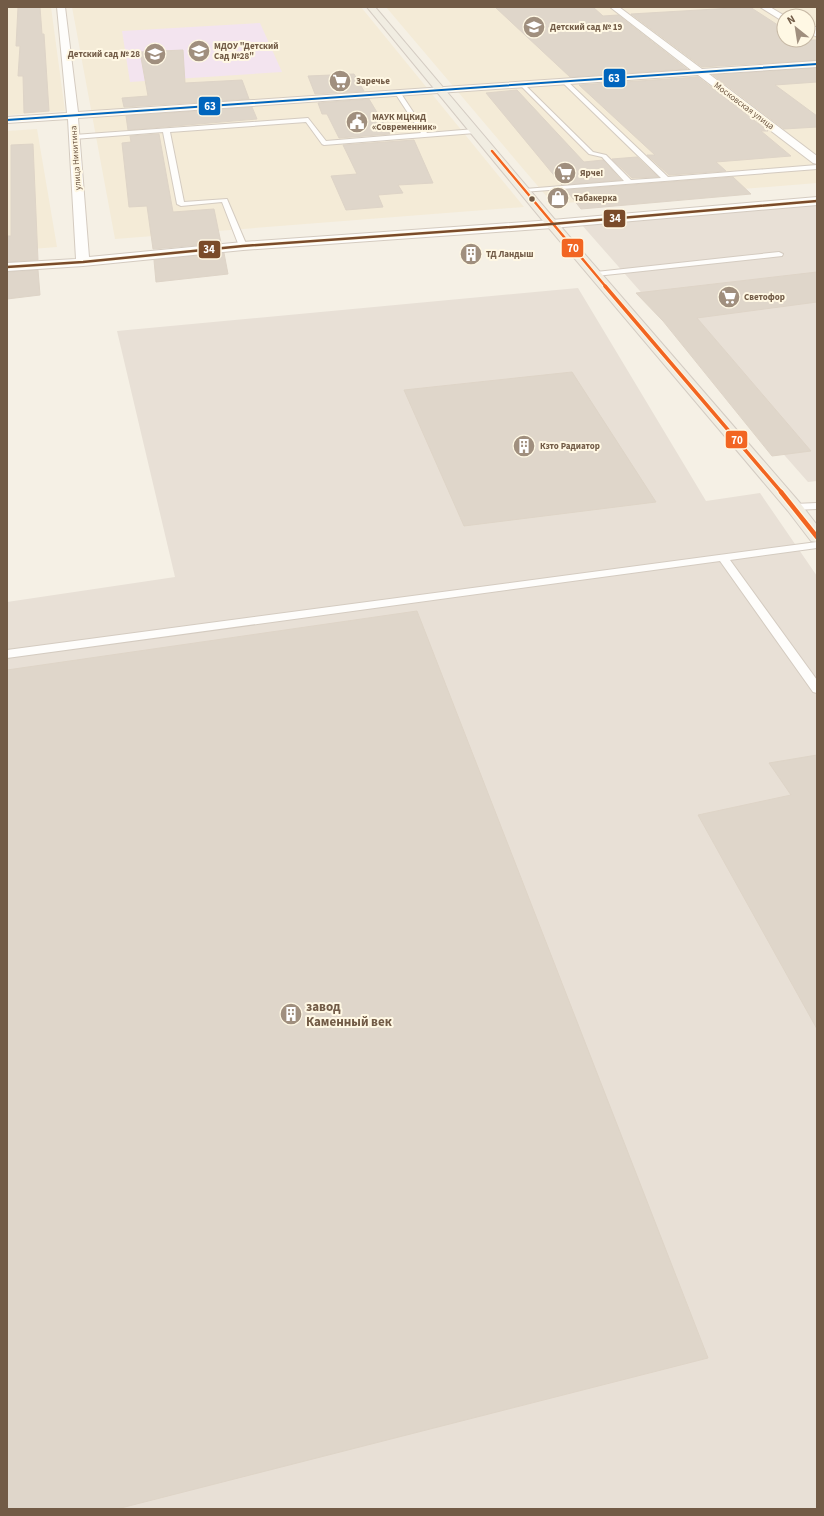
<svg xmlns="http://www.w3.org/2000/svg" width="824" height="1516" font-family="'Source Sans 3',sans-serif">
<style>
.residential{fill:#f4ebd7;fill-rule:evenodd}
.industrial{fill:#e8e0d6}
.education{fill:#f3e4ef}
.building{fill:#dfd6ca;stroke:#ded4c7}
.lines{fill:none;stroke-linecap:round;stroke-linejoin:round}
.service-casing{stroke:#d4cbc0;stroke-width:2}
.minor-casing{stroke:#d4cbc0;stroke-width:2}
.primary-casing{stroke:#d4ccc3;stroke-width:2}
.service{fill:#fefdfb;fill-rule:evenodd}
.minor{fill:#fefdfb;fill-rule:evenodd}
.primary{fill:#f1ede2;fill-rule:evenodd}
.bus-1-casing{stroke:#fff8e4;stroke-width:3.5}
.bus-2-far2-casing{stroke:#fff8e4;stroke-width:4}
.bus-2-far1-casing{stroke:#fff8e4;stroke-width:5.5}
.bus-2-casing{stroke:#fff8e4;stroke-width:7}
.bus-3-casing{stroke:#fff8e4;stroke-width:4}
.bus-1{stroke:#0065bd;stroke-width:2}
.bus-2-far2{stroke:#f26522;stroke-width:2.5}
.bus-2-far1{stroke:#f26522;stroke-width:3.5}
.bus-2{stroke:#f26522;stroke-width:4.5}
.bus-3{stroke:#7a4b2a;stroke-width:2.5}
.bus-dot{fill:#725b46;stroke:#fff8e4;stroke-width:1.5}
.labels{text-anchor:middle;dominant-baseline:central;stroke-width:4;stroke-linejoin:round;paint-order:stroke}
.far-poi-label{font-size:9px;font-weight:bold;fill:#725b46;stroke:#fff8e4;text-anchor:start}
.far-street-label{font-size:9px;fill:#725b46;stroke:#fff8e4}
.near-poi-label{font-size:13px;font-weight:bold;fill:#725b46;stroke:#fff8e4;text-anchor:start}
.line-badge{stroke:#fff8e4;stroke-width:1.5}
.badge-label{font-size:11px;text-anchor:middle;font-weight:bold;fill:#fff}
</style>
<rect width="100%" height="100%" fill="#f5f0e5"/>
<path class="residential" d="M 7,7 L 51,7 L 65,111 L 7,115 Z
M 72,7 L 361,7 L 524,207 L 115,239 Z
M 386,7 L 817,7 L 817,183 L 553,204 ZM 784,16 L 808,16 L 808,40 L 784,40 Z
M 37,129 L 57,247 L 7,251 L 7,131 Z"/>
<path class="industrial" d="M 817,204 L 817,481 L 808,482 L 581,224 Z
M 578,288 L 706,501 L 760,493 L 817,576 L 817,1509 L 7,1509 L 7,602 L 175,577 L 117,331 Z"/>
<path class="education" d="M 260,23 L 282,72 L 130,82 L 122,31 Z"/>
<path class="building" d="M 18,7 L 40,7 L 42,34 L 44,34 L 49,111 L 24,113 L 23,76 L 18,76 L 20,46 L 16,46 Z
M 495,7 L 593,7 L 603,16 L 618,15 L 687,69 L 570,77 Z
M 750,7 L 784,29 L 784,40 L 817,40 L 817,60 L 702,67 L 631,14 Z
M 183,50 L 185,83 L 242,80 L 249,99 L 124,107 L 122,98 L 148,96 L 140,52 Z
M 817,68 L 817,82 L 775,85 L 817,116 L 817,127 L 784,129 L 713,75 Z
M 354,74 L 364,91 L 315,94 L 308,76 Z
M 698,77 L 768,131 L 761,131 L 791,156 L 716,162 L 726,171 L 669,175 L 647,155 L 655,155 L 579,85 Z
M 517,90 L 584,162 L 603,160 L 621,180 L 562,185 L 486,93 Z
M 369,99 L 390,134 L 339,138 L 327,114 L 322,114 L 318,103 Z
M 252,107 L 257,119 L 128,130 L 126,116 Z
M 159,134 L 173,212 L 214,209 L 221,243 L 153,249 L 147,206 L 129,207 L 122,143 L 131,142 L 130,136 Z
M 414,140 L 433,183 L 398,185 L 403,193 L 378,195 L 383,207 L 346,210 L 331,176 L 357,174 L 343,145 Z
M 33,144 L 38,260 L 7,262 L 7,236 L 11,236 L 11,145 Z
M 637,157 L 658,177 L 632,178 L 612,159 Z
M 733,177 L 751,194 L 581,209 L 566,190 Z
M 224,253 L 228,274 L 156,282 L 154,260 Z
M 38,270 L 40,295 L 7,299 L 7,272 Z
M 817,272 L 817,302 L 697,318 L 811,451 L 772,456 L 663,321 L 636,293 Z
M 572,372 L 656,502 L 464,526 L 404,390 Z
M 417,611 L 708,1358 L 117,1509 L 7,1509 L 7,670 Z
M 817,755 L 817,1029 L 698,815 L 791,795 L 769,763 Z"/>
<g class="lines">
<g class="service-casing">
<path id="service" d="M 808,29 L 817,33 L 817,37 L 808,32 Z
M 562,80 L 566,80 L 668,177 L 817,165 L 817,169 L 523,192 L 523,190 L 525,189 L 624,181 L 602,157 L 589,154 L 520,85 L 522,82 L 593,152 L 606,155 L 631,180 L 661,178 L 562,82 Z
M 398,91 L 400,92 L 427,133 L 475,129 L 478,131 L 475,133 L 324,145 L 322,144 L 306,122 L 170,132 L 184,202 L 227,199 L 247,246 L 243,248 L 239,246 L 222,202 L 181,206 L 177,204 L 163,132 L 74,139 L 71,137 L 74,135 L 308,118 L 326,141 L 421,133 L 395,93 Z
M 779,252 L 783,254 L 782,256 L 596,276 L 592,274 L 596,272 Z
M 817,503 L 817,509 L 794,510 L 789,507 L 794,504 Z
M 817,542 L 817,548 L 730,560 L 817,680 L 817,693 L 813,692 L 720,561 L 7,658 L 7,650 Z"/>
</g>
<g class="minor-casing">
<path id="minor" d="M 57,7 L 65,7 L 78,112 L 691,70 L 610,7 L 619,7 L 702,69 L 817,61 L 817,67 L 709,74 L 817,156 L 817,164 L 813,163 L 698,75 L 78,118 L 89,257 L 243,242 L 552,220 L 817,197 L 817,205 L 552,228 L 243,250 L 83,266 L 7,271 L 7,263 L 76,259 L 68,119 L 7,123 L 7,117 L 67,113 Z
M 760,7 L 770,7 L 785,16 L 784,22 Z
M 808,27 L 817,27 L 817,33 L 808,33 Z"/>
</g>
<g class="primary-casing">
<path id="primary" d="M 367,7 L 375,7 L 556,221 L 800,503 L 817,525 L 817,542 L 811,541 L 788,511 L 548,227 Z"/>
</g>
<use href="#service" class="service"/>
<use href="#minor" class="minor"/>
<use href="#primary" class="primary"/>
<g class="bus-1-casing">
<path id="bus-1" d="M 7,120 L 817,64"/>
</g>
<g class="bus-2-far2-casing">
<path id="bus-2-far2" d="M 492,151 L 606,287"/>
</g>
<g class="bus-2-far1-casing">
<path id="bus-2-far1" d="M 605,286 L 782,493"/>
</g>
<g class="bus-2-casing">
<path id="bus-2" d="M 781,492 L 817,537"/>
</g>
<g class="bus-3-casing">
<path id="bus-3" d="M 7,267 L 83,262 L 243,246 L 552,224 L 817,201"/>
</g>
<use href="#bus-1" class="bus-1"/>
<use href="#bus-2-far2" class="bus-2-far2"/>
<use href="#bus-2-far1" class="bus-2-far1"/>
<use href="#bus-2" class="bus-2"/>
<use href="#bus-3" class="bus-3"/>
</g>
<defs>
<g id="school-disc" transform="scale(1.15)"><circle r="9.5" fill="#a08f7e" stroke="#fff8e4"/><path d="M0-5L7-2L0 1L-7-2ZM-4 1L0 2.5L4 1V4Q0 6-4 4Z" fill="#fff"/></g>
<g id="supermarket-disc" transform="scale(1.15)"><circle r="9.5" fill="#a08f7e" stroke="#fff8e4"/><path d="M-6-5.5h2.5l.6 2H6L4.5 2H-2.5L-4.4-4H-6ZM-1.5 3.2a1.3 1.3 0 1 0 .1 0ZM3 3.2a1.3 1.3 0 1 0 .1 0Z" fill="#fff"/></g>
<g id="civic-disc" transform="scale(1.15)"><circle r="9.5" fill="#a08f7e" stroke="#fff8e4"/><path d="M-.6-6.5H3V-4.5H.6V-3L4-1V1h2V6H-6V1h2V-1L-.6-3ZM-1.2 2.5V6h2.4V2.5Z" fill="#fff"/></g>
<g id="shop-disc" transform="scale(1.15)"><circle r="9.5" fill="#a08f7e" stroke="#fff8e4"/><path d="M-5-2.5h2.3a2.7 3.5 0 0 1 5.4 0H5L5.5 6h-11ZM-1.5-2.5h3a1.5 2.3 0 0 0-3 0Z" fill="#fff"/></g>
<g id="building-disc" transform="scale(1.15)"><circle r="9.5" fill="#a08f7e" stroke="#fff8e4"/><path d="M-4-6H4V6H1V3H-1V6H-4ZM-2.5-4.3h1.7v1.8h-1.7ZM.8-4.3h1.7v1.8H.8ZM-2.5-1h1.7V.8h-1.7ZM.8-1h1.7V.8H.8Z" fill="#fff"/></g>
</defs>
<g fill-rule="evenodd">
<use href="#school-disc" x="534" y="27"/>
<use href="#school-disc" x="199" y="51"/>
<use href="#school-disc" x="155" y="54"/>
<use href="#supermarket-disc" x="340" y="81"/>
<use href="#civic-disc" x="357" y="122"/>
<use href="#supermarket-disc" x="565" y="173"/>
<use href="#shop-disc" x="558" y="198"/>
<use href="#building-disc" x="471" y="254"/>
<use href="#supermarket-disc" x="729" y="297"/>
<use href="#building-disc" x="524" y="446"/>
<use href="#building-disc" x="291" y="1014"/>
</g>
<circle class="bus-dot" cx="532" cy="199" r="3.5"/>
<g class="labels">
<g class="far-poi-label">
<text x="550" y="27">Детский сад № 19</text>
<text x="214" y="46">МДОУ "Детский<tspan x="214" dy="10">Сад №28"</tspan></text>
<text x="140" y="54" text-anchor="end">Детский сад № 28</text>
<text x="356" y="81">Заречье</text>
<text x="372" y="117">МАУК МЦКиД<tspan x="372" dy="10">«Современник»</tspan></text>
<text x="580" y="173">Ярче!</text>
<text x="574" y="198">Табакерка</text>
<text x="486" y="254">ТД Ландыш</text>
<text x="744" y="297">Светофор</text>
<text x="540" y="446">Кзто Радиатор</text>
</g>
<g class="far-street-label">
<text transform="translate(744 106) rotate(37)">Московская улица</text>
<text transform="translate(76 158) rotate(-94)">улица Никитина</text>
</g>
<g class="near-poi-label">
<text x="306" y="1007">завод<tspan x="306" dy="15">Каменный век</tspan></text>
</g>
</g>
<g class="line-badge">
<rect x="603" y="68" width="23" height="20" rx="4" fill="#0065bd"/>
<rect x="198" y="96" width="23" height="20" rx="4" fill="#0065bd"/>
<rect x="603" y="209" width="23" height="19" rx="4" fill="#7a4b2a"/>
<rect x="561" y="238" width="23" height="20" rx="4" fill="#f26522"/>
<rect x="198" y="240" width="23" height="19" rx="4" fill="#7a4b2a"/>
<rect x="725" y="430" width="23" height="19" rx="4" fill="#f26522"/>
</g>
<g class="badge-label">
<text x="614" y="82">63</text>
<text x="210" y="110">63</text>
<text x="615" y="222">34</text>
<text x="573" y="252">70</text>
<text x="209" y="253">34</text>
<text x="737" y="444">70</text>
</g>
<rect width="824" height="1516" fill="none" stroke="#725b46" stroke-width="16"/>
<g transform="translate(796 28) rotate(330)"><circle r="19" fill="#fff8e4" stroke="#c7b9a5"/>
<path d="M0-3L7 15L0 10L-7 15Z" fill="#a08f7e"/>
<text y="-6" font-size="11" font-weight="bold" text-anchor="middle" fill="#725b46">N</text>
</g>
</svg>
